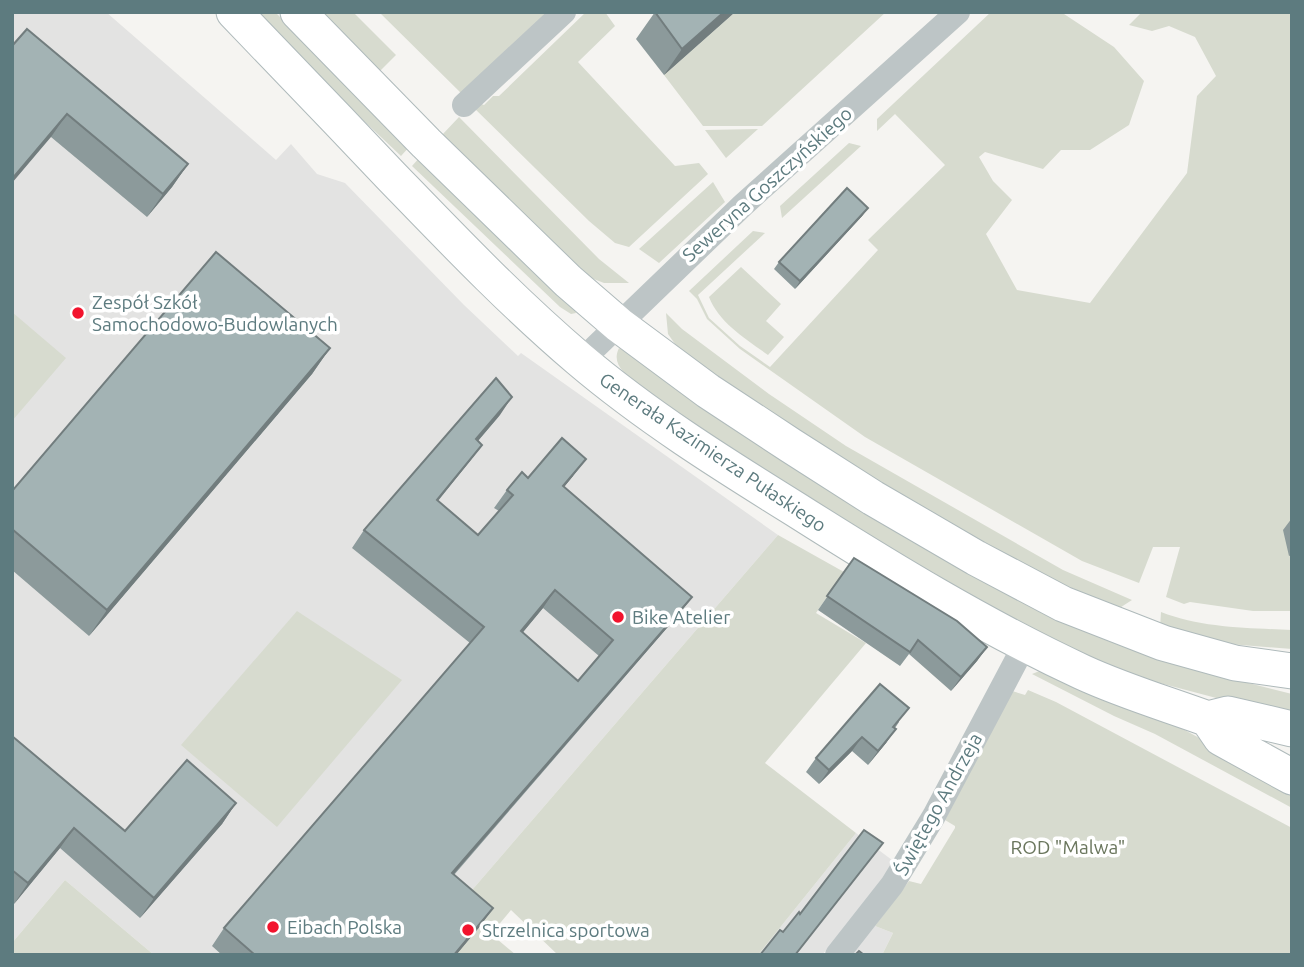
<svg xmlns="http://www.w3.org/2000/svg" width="1304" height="967" font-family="Ubuntu,sans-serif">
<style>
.built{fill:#e3e3e2}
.green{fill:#d7dbcf}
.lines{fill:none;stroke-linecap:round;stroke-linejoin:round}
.secondary-casing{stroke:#afbabb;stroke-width:37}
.street{stroke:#bdc5c6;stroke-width:24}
.secondary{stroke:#fff;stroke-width:35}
.wall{fill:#8c9a9b;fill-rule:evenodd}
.shaded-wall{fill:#727d7e}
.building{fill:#a3b3b4;stroke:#727d7e;stroke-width:2;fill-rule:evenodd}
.poi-dot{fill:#f2132d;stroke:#fff;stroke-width:2.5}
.labels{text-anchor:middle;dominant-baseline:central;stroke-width:7;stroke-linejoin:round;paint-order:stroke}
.street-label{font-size:19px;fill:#5d7b7f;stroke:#fff}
.poi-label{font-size:19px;fill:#5d7b7f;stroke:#fff;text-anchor:start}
.park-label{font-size:19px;fill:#6a765d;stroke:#fff}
</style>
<rect width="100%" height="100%" fill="#f5f4f1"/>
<path class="built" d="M 12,12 L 106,12 L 276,160 L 291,144 L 317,174 L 345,183 L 464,305 L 518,356 L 521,353 L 778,535 L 416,955 L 154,955 L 65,880 L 12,943 Z
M 856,833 L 896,863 L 878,888 L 822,955 L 758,955 Z
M 875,926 L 893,933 L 882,955 L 851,955 Z"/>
<path class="green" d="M 254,12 L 275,12 L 410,146 L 401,156 L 309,69 Z
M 319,12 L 353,12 L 396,55 L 378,73 Z
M 379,12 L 552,12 L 464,96 Z
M 586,12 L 605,12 L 615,26 L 578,62 L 675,166 L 699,163 L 708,174 L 629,247 L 615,243 L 589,221 L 472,106 L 476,102 L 484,105 L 493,96 L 499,96 Z
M 735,12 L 886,12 L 762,126 L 703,126 L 664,75 Z
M 991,12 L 1061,12 L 1114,47 L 1144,81 L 1129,125 L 1090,150 L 1061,150 L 1043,169 L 985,152 L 979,157 L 993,181 L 1012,200 L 986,234 L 1017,290 L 1090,303 L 1187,173 L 1197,96 L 1216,76 L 1195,37 L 1169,26 L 1152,31 L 1129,25 L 1142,12 L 1292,12 L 1292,611 L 1253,611 L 1190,602 L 1184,604 L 1166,597 L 1180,547 L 1153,547 L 1139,583 L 1082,561 L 865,437 L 740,349 L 707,319 L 697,299 L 689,291 L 753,231 L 765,233 L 698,295 L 709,318 L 740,346 L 770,367 L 878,250 L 868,240 L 945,165 L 895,114 L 877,131 L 877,119 Z
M 459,117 L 599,259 L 629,283 L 604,283 L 586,276 L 442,135 Z
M 758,129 L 726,158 L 705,130 Z
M 849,143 L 861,146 L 782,218 L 780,206 Z
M 420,157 L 574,308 L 576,313 L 571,314 L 560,307 L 412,166 Z
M 713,182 L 725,202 L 659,263 L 639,249 Z
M 741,267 L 781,304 L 766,321 L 784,337 L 768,355 C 746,339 719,323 709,297 Z
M 12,312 L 66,358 L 12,421 Z
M 666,313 L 682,329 L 769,394 L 846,446 L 1063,570 L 1132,600 L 1118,609 L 1043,575 L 923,509 L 768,413 L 680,351 L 668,334 Z
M 619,348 L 1166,662 L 1292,694 L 1292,718 L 1137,677 L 1028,629 L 780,483 L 637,384 C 625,374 611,364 619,348 Z
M 778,535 L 844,572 L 816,613 L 866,643 L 765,763 L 856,833 L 758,955 L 558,955 L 511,910 L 491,934 L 516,955 L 416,955 Z
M 297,611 L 402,680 L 277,827 L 181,745 Z
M 1161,612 C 1202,628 1248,628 1292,630 L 1292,649 L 1229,644 L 1160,628 Z
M 1042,670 L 1179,727 L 1292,788 L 1292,808 L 1155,734 L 1114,716 L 1032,674 Z
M 1028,690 L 1056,702 L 1292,828 L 1292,955 L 882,955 L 893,933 L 875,926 L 909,881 L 921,884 L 955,828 L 955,826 L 945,820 L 1012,691 L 1025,695 Z
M 65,880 L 154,955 L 12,955 L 12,943 Z"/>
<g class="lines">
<g class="secondary-casing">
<path id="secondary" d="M 234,12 C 287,67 339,121 391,176 C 452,239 512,302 579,359 C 646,416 721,463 795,509 C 888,568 983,626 1082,672 C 1123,691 1167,704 1208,719 L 1228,714 L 1292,729
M 298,12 L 426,143 L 568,281 L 619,325 L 708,391 L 790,445 L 873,498 L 976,558 L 1063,604 L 1163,643 L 1235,663 L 1292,671
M 1208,719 L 1221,738 L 1292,777"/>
</g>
<path class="street" d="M 464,105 L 564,12
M 581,361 L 743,205 L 958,12
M 837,955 L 892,885 L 934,816 L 1025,644"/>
<use href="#secondary" class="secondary"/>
</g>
<path class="wall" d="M 655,12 L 735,12 L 664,75 L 636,39 Z
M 12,46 L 188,164 L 172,187 L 147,217 L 51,137 Z
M 863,215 L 795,289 L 774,269 L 779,262 Z
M 330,348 L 312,374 L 89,636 L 12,570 L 12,491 Z
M 500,415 L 478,441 L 482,445 L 469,462 L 438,501 L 478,535 L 499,511 L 494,508 L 507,490 L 528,478 L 573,476 L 564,487 L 692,597 L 679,614 L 454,875 L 481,925 L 456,955 L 222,955 L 212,946 L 224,928 L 470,643 L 352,548 L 364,530 ZM 543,608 L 599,656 L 578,681 L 523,632 Z
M 1292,518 L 1292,555 L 1289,556 L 1283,530 Z
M 854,558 L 987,647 L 977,661 L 951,691 L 909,654 L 900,666 L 818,610 Z
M 880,684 L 899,722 L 895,728 L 886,743 L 868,765 L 852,751 L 819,784 L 806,772 L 816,758 Z
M 12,736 L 125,831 L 236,803 L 222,824 L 140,918 L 60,848 L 14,904 L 12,903 Z"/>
<path class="shaded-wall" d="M 724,12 L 735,12 L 664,75 L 682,49 Z
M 67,114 L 51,137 L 12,183 L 12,179 Z
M 188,164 L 172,187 L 147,217 L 163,194 Z
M 868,208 L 863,215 L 795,289 L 800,281 Z
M 330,348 L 312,374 L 89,636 L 107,610 Z
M 512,397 L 500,415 L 464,457 L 476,439 Z
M 482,445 L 469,462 L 424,517 L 437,500 Z
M 586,459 L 573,476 L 550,504 L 563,486 Z
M 555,590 L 543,608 L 509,649 L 521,631 Z
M 692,597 L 679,614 L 439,891 L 452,873 Z
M 987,647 L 977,661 L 951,691 L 961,677 Z
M 896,729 L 886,743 L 868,765 L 878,751 Z
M 862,737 L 852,751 L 819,784 L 829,770 Z
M 236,803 L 222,824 L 140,918 L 154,898 Z
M 74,828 L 60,848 L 14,904 L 28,883 Z
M 493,908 L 481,925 L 456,955 L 454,955 Z"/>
<path class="building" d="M 655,12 L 724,12 L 682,49 Z
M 27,29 L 188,164 L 163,194 L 67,114 L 12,179 L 12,46 Z
M 847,188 L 868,208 L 800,281 L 779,262 Z
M 216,252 L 330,348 L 107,610 L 12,529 L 12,491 Z
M 496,378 L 512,397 L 476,439 L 482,445 L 437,500 L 478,535 L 513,495 L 507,490 L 522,472 L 528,478 L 562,438 L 586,459 L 563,486 L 692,597 L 452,873 L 493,908 L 454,955 L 255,955 L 224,928 L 484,627 L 364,530 ZM 555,590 L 613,640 L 578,681 L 521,631 Z
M 854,558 L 957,621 L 987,647 L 961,677 L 918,640 L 910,652 L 827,596 Z
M 880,684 L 909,708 L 893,727 L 896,729 L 878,751 L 862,737 L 829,770 L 816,758 Z
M 12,736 L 125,831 L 187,760 L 236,803 L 154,898 L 74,828 L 28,883 L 12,870 Z
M 864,830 L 883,843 L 795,955 L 760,955 L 780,930 L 783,932 L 799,912 L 800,914 Z
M 859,951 L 864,955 L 855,955 Z"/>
<g class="poi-dot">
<circle cx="78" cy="313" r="7"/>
<circle cx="618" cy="617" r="7"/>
<circle cx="273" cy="927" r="7"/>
<circle cx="468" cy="930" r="7"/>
</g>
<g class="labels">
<g class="street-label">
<text transform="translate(767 184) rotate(-42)">Seweryna Goszczyńskiego</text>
<text transform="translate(713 452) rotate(34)">Generała Kazimierza Pułaskiego</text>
<text transform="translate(938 804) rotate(-61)">Świętego Andrzeja</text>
</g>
<g class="poi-label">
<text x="92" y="302">Zespół Szkół<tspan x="92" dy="22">Samochodowo-Budowlanych</tspan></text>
<text x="632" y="617">Bike Atelier</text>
<text x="287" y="927">Eibach Polska</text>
<text x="482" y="930">Strzelnica sportowa</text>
</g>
<g class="park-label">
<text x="1068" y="847">ROD "Malwa"</text>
</g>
</g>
<rect width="1304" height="967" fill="none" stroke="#5d7b7f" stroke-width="28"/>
</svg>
